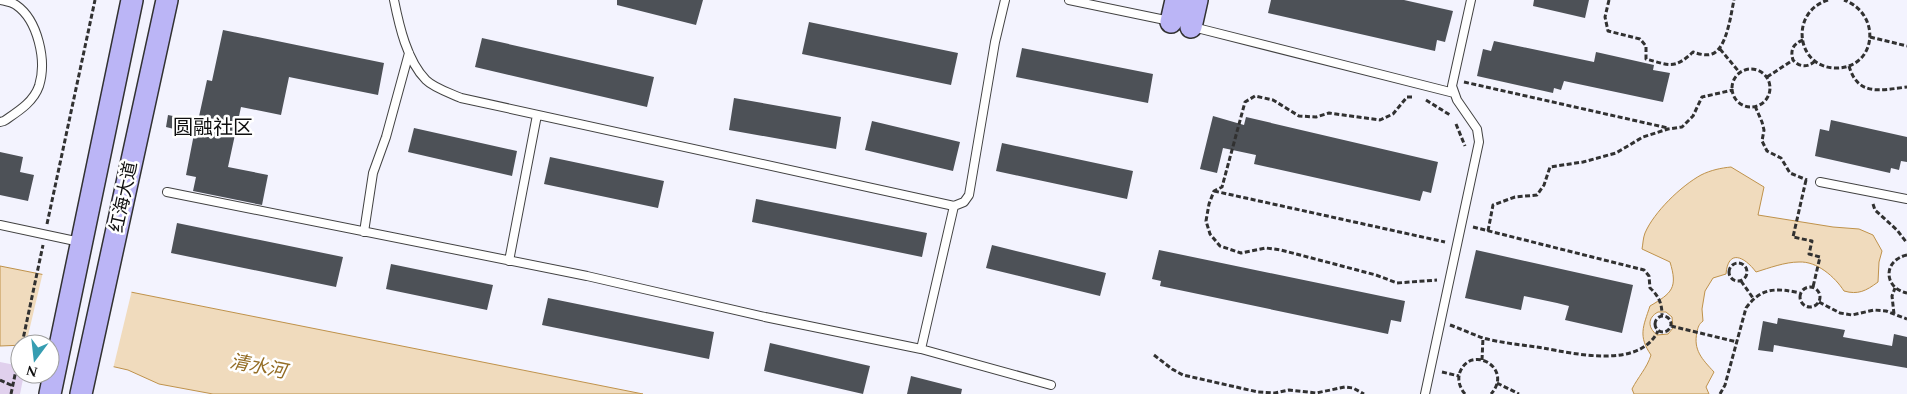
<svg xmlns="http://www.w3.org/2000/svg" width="1907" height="394" font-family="Spectral,'Noto Sans SC',serif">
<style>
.pitch{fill:#e0d0ed}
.water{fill:#f0dbbd;stroke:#bf924b;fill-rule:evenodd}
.pier{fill:#f3f3fe}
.building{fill:#4d5157}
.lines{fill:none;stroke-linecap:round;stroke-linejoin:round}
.lane-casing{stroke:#424242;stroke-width:10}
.secondary-casing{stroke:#313131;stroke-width:24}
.path{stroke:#313131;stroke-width:3;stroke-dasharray:5 2.5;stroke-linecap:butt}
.lane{stroke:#fff;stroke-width:8}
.secondary{stroke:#bbb5f6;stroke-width:21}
.labels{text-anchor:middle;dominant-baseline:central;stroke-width:5;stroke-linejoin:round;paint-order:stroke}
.street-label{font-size:18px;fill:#0f0f0f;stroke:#fff}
.water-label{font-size:19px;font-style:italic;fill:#946d25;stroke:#fff}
.quarter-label{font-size:20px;fill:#0f0f0f;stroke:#fff}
</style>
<rect width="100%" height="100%" fill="#f3f3fe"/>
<path class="pitch" d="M 0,362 L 20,366 L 20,374 L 24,374 L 20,394 L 0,394 Z"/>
<path class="water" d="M 1731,167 L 1764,187 L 1758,215 L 1833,227 L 1859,229 L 1873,235 L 1882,251 L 1879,262 L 1878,282 C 1866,291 1858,295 1844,291 C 1835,277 1817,261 1799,262 C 1785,262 1769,268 1756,272 C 1744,256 1728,249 1726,274 L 1713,278 L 1705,291 L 1702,309 L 1703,321 C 1699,324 1698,327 1697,332 C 1693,350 1702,359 1714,372 L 1706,387 L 1709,394 L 1634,394 L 1632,389 C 1638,377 1647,368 1651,355 C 1638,336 1643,327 1650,306 C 1672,293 1678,288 1670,262 L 1642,249 C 1643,244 1643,238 1645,233 C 1654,212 1681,186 1701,175 C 1711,170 1721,168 1731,167 ZM 1658,312 L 1666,312 L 1672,317 L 1673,328 L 1668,334 L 1657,335 C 1648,328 1647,318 1658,312 Z
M 0,266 L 643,394 L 213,394 L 159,384 L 128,370 L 50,352 L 50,344 L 0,346 Z"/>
<path class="pier" d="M 43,272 L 132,290 L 113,369 L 50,355 L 50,344 L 26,344 Z"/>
<path class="building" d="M 617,0 L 703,0 L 696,25 L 617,5 Z
M 1271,0 L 1404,0 L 1453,11 L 1445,42 L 1437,40 L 1435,51 L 1268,13 Z
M 1534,0 L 1589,0 L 1585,18 L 1533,6 Z
M 809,22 L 958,53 L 951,85 L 802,54 Z
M 223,30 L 384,63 L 378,95 L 289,77 L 281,115 L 241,107 L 228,167 L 268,175 L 262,205 L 193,191 L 196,177 L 186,175 L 194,134 L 166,127 L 168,115 L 198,121 L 207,80 L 212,81 Z
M 482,38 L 654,77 L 647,107 L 475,67 Z
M 1494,41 L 1594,62 L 1596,52 L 1654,65 L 1653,70 L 1670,73 L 1663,102 L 1564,81 L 1561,90 L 1554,88 L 1553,93 L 1477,76 L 1483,49 L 1491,51 Z
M 1022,48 L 1153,74 L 1148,103 L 1016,77 Z
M 734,98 L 841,117 L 836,149 L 729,130 Z
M 1213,116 L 1244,125 L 1246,117 L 1438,162 L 1431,193 L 1423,191 L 1420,201 L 1254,164 L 1256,155 L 1223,148 L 1217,173 L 1200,169 Z
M 1831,120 L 1907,137 L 1907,162 L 1901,161 L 1899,170 L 1891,168 L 1890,173 L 1815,156 L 1820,129 L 1829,131 Z
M 872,121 L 960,142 L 953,171 L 865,150 Z
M 414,128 L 517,151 L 512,176 L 408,152 Z
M 1002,143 L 1133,171 L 1127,199 L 996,171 Z
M 0,152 L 23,157 L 20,172 L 34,175 L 28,201 L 0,195 Z
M 550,157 L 664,181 L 658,208 L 544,184 Z
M 756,199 L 927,233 L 922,257 L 752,222 Z
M 177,223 L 343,257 L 336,287 L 171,253 Z
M 992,245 L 1106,273 L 1100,296 L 986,268 Z
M 1159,250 L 1405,301 L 1401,322 L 1391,320 L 1388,334 L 1160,286 L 1161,281 L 1152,279 Z
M 1476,250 L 1633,285 L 1622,333 L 1565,320 L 1569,306 L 1557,303 L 1524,296 L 1521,310 L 1465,298 Z
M 391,264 L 493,285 L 487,310 L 386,289 Z
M 548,298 L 714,332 L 709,359 L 542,325 Z
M 1778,318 L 1845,330 L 1843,337 L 1892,346 L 1894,334 L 1907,337 L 1907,368 L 1774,345 L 1773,352 L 1758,350 L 1763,321 L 1777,324 Z
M 770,343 L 870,366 L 863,394 L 764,371 Z
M 911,376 L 962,389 L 961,394 L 907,394 Z"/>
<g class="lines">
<g class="lane-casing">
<path id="lane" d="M 394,0 C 399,25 407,61 426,80 C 434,88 450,93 461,98 L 954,206 L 964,202 L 969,195 L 995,42 L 1005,0
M 1069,0 L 1170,21
M 1193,27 L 1454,93
M 0,122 L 4,121 C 17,112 33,103 39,86 C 47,61 38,20 16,5 C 12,2 5,1 1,0
M 1820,182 L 1907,199
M 167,192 L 587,276 L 765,317 L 921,349 L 1051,385
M 0,225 L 80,242
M 364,232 L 373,173 L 386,137 L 409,53
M 509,261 L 537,115
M 921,349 L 954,206
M 1425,394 L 1479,142 L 1477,129 L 1457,100 L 1452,86 L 1471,0"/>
</g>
<g class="secondary-casing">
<path id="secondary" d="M 1171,22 L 1176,0
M 1191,27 L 1197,0
M 50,394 L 132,0
M 81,394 L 167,0"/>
</g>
<path class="path" d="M 1609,0 L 1605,17 L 1608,31 L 1640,39 L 1646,46 L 1646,59 C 1669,65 1674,70 1693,52 C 1699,54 1706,56 1712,54 C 1727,49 1731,13 1734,0
M 1828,0 C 1789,12 1796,68 1836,68 C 1877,68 1882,14 1844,0
M 1870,37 L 1907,46
M 1803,40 C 1793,44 1790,50 1793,60 C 1799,67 1808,68 1815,61
M 1720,49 L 1740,73
M 1849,66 C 1858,97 1881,90 1907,87
M1732 88a19 19 0 1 1 38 0a19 19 0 1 1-38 0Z
M 1767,77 L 1793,60
M 1464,82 L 1668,128
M 1412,97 L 1407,97 L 1393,114 L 1380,120 L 1329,113 L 1316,117 L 1299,116 L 1273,100 L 1255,96 L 1245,102 L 1222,187 L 1214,191 L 1209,204 L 1206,221 L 1210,234 L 1220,246 L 1241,253 L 1266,248 L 1281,250 L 1376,275 L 1397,283 L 1437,280
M 1426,100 L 1450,115
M 1755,106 L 1762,122 L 1764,130 L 1762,141 L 1767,151 L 1781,158 L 1790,173 L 1807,180
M 1456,124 L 1465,146
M 1806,180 L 1793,237 L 1812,241 L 1809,254 L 1820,257 L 1813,287
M 1214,191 L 1445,242
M 1873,204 L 1875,210 L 1897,230 L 1907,243
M 47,224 L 95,0
M 1473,227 L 1644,270 L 1649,276 L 1650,288 C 1659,296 1662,304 1662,315
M 1488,231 L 1493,205 L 1515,197 L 1537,195 L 1544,185 L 1550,167 L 1583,162 L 1616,153 L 1643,137 L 1668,129 L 1682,127 L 1693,116 L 1702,97 L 1733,90
M 1907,255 C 1883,260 1883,288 1907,293
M1729 272a9 9 0 1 1 18 0a9 9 0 1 1-18 0Z
M 1741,281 L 1753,298
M1800 297a10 10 0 1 1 20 0a10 10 0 1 1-20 0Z
M 1819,302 L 1840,313 L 1852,315 L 1874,310 L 1886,311 L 1907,319
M 1894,314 L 1892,296 L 1895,288
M1655 324a8 8 0 1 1 16 0a8 8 0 1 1-16 0Z
M 1450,325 C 1461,329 1472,334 1483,338 C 1502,343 1523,345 1543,348 C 1576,354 1640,369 1658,331
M 1671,326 L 1737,342
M 22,344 L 43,245
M 1154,355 L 1172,369 L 1183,375 L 1258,392 L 1275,393 L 1289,390 L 1316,393 L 1345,387 L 1353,388 L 1364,394
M 1482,360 L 1483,338
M 1442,372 L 1459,376
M 0,380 L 13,386
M 1497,383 L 1519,394
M 11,394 L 20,351
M 1465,394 C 1460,388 1457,380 1460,372 C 1471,344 1514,368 1491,394
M 1720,394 L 1725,385 L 1746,308 C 1761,287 1777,288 1800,293"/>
<use href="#lane" class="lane"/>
<use href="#secondary" class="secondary"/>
</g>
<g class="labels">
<g class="street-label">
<text transform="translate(124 197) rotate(-78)">红海大道</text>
</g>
<g class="water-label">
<text transform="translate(258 367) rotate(11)">清水河</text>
</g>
<g class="quarter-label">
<text x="213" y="128">圆融社区</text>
</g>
</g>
<g transform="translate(35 359) rotate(195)"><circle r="24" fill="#ffffff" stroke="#9f9f9f"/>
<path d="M0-4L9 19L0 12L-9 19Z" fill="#369db1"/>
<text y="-8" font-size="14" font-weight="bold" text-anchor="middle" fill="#0f0f0f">N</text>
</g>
</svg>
